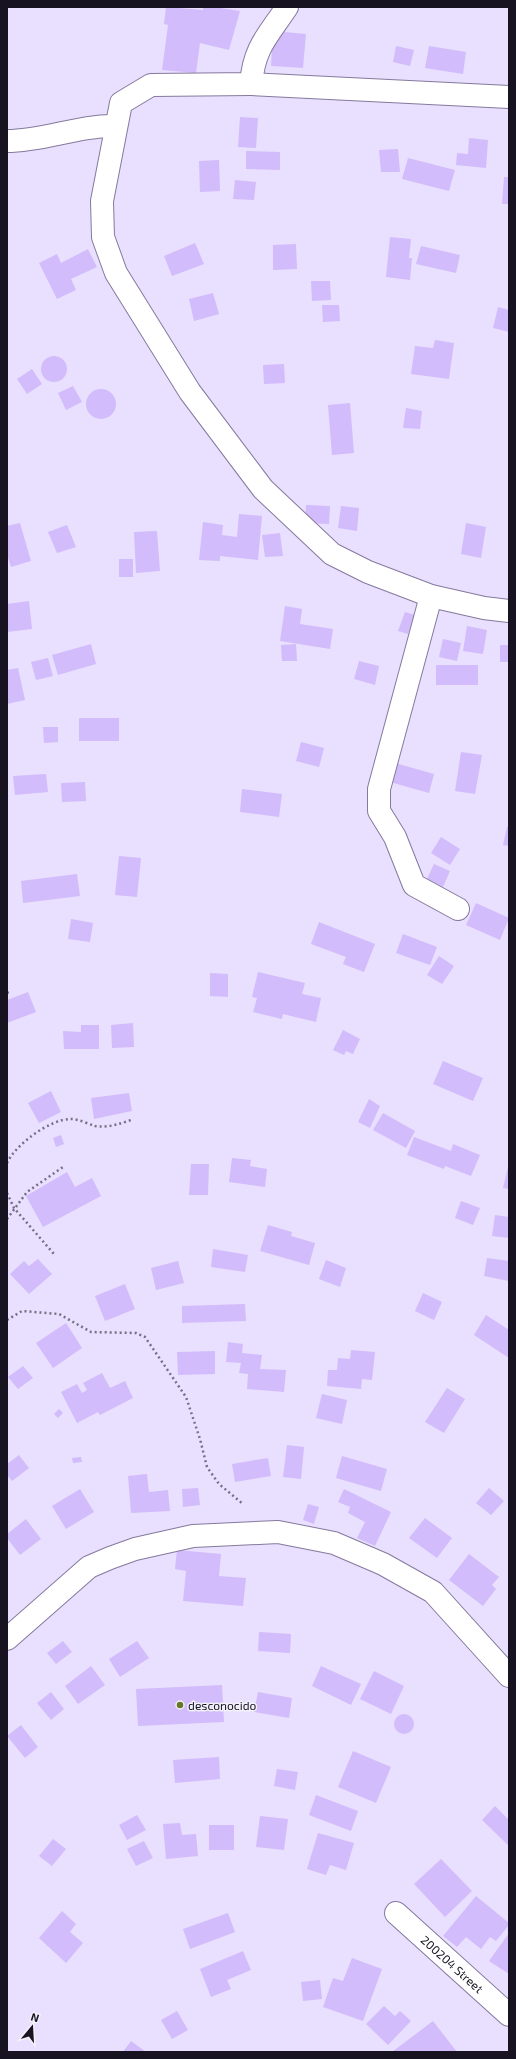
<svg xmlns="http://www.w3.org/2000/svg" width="516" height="2059" font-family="'Exo 2',sans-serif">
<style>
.building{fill:#d2bcfb}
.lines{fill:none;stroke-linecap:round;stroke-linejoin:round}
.street-casing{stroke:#85799d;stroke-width:24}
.path{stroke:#777085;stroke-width:2.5;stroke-dasharray:2 3;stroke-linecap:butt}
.street{stroke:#fff;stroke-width:22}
.poi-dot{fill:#677826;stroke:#f3f1f9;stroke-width:1.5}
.labels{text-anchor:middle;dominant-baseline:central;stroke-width:3;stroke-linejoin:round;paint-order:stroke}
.poi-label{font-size:12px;fill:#171320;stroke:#f3f1f9;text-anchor:start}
.street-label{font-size:12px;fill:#171320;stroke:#f3f1f9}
</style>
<rect width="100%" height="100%" fill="#e9dffe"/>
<path class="building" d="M 166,7 L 203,10 L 203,7 L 214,7 L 240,11 L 229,50 L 200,43 L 196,73 L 162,70 L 168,25 L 164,24 Z
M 273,31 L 306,34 L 303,68 L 271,66 Z
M 396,46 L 414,50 L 410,66 L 393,62 Z
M 429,46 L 466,52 L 463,74 L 425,68 Z
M 240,117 L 258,118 L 256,148 L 238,147 Z
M 469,138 L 488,140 L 486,168 L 456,165 L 457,153 L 468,154 Z
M 398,149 L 400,172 L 381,172 L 379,150 Z
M 246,151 L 280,152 L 280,170 L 246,169 Z
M 408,158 L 455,170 L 449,191 L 402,179 Z
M 219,160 L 220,191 L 200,192 L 199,161 Z
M 504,177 L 509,177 L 509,204 L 502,204 Z
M 235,180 L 256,182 L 254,200 L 233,199 Z
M 390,237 L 411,239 L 409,258 L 412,258 L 410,280 L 386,277 Z
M 195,243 L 204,264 L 172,276 L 164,256 Z
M 296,244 L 297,269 L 273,270 L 273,245 Z
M 421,246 L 460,255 L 456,273 L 416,264 Z
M 88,249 L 97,267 L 71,279 L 76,290 L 57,299 L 39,263 L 57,254 L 61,263 Z
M 311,281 L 330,281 L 331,300 L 312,301 Z
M 213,293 L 219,314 L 194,321 L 189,299 Z
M 322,305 L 339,305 L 340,321 L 323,322 Z
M 498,307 L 509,310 L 509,332 L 493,328 Z
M 435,340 L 454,343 L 449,379 L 411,374 L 415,346 L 433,348 Z
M41 369a13 13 0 1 1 26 0a13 13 0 1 1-26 0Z
M 284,364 L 285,383 L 264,384 L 263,365 Z
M 32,369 L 42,384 L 27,394 L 17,379 Z
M 73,386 L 82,402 L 66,410 L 58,393 Z
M86 404a15 15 0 1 1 30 0a15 15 0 1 1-30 0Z
M 350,403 L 354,453 L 332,455 L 328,405 Z
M 406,408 L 422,411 L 420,429 L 403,428 Z
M 306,505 L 330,506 L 329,524 L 305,523 Z
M 341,506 L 359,508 L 357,531 L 338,528 Z
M 239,514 L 262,516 L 258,560 L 220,556 L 220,561 L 199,560 L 203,522 L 223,525 L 222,535 L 237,537 Z
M 20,523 L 31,561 L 11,567 L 7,554 L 7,526 Z
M 466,523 L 486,527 L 481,558 L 461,554 Z
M 67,525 L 76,547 L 57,553 L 48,532 Z
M 157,531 L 160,571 L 136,573 L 134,532 Z
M 280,533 L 283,556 L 265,557 L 262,535 Z
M 119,559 L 133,559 L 133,577 L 119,577 Z
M 29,601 L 32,629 L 7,632 L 7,604 Z
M 285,606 L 302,609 L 300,624 L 333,629 L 330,649 L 280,641 Z
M 405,612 L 415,615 L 408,634 L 398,631 Z
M 467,626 L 487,630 L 483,654 L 463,651 Z
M 443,639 L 461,643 L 457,661 L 439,657 Z
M 91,644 L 96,664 L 58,675 L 52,655 Z
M 296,644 L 297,661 L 282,661 L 281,645 Z
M 500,645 L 509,645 L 509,662 L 500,662 Z
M 48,658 L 53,676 L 36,680 L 31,662 Z
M 359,661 L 379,666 L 375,685 L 354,679 Z
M 436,665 L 478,665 L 478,685 L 436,685 Z
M 18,668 L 25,700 L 7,704 L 7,670 Z
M 79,718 L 119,718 L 119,741 L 79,741 Z
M 43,727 L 58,727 L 58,742 L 44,743 Z
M 301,742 L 324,748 L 319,767 L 296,761 Z
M 461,752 L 482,755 L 475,794 L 455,791 Z
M 395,763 L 434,774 L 429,793 L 390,782 Z
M 46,774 L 48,792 L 15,795 L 13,776 Z
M 85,782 L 86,801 L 62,802 L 61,783 Z
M 242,789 L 282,794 L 279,817 L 240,812 Z
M 507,827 L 509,827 L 509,846 L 503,845 Z
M 441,837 L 460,849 L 450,865 L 431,853 Z
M 119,856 L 141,858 L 137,897 L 115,895 Z
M 434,864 L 450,871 L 443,887 L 427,879 Z
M 77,874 L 80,896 L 23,903 L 21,881 Z
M 476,903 L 509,918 L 500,940 L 466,925 Z
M 71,919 L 93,923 L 90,942 L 68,939 Z
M 319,922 L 375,944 L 364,972 L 343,964 L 346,957 L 311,944 Z
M 403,934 L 437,947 L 430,965 L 396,953 Z
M 439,956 L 454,966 L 442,984 L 427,975 Z
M 258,972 L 305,983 L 302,994 L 321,998 L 316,1022 L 283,1014 L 282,1019 L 253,1012 L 257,998 L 252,997 Z
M 210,973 L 228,974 L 228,997 L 210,996 Z
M 28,992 L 36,1012 L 7,1023 L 7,1000 Z
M 133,1023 L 134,1047 L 112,1048 L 111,1025 Z
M 81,1025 L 99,1025 L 99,1049 L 64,1049 L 63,1031 L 81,1032 Z
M 343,1030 L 360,1039 L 353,1054 L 346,1051 L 344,1055 L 333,1050 Z
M 443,1061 L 483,1078 L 473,1101 L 433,1084 Z
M 51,1091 L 61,1112 L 39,1123 L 28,1103 Z
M 129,1093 L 132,1111 L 94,1119 L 91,1098 Z
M 369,1099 L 380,1106 L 370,1128 L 358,1122 Z
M 383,1113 L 415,1131 L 406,1148 L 373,1130 Z
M 61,1135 L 64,1144 L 56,1147 L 53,1138 Z
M 414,1137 L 451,1151 L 453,1144 L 480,1155 L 471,1176 L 445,1166 L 444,1169 L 407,1155 Z
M 232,1158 L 251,1160 L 250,1166 L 267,1169 L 265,1187 L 229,1182 Z
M 509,1163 L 509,1189 L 503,1188 Z
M 191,1164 L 209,1164 L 208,1195 L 189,1195 Z
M 67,1172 L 75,1187 L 92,1178 L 101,1196 L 43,1227 L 26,1196 Z
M 461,1201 L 480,1208 L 473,1225 L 455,1218 Z
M 495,1215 L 509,1217 L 509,1238 L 492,1236 Z
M 268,1225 L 292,1232 L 291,1236 L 315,1243 L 309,1265 L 260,1251 Z
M 213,1249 L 248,1255 L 245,1272 L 211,1267 Z
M 487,1258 L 509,1261 L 509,1281 L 484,1276 Z
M 38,1259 L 52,1274 L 29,1294 L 10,1274 L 24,1261 L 29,1266 Z
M 326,1260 L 346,1268 L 340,1287 L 319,1279 Z
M 178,1261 L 184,1283 L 156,1290 L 151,1268 Z
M 125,1284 L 135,1309 L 105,1321 L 95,1296 Z
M 423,1293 L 442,1302 L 434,1320 L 415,1311 Z
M 245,1304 L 246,1321 L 182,1323 L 182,1306 Z
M 486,1315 L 509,1330 L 509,1358 L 474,1335 Z
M 66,1323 L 82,1348 L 53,1368 L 36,1343 Z
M 228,1342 L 243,1344 L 242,1353 L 262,1355 L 260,1369 L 286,1370 L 284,1392 L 247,1389 L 248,1374 L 239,1373 L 241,1363 L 226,1362 Z
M 351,1350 L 375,1352 L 372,1380 L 362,1379 L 361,1389 L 327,1386 L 328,1370 L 337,1370 L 338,1358 L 350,1359 Z
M 215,1351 L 215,1374 L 178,1375 L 177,1352 Z
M 23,1366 L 33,1378 L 18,1389 L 8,1377 Z
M 102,1373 L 110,1388 L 125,1381 L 133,1398 L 100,1415 L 98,1412 L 77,1423 L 61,1392 L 77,1384 L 82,1393 L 87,1390 L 83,1383 Z
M 447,1388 L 465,1399 L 444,1433 L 425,1422 Z
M 322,1394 L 347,1400 L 342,1424 L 316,1418 Z
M 59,1409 L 63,1413 L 58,1418 L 54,1414 Z
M 287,1445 L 304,1447 L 301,1479 L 283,1477 Z
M 19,1455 L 29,1468 L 12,1481 L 7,1475 L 7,1464 Z
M 342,1456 L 387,1469 L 381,1491 L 336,1478 Z
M 81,1457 L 82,1462 L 73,1463 L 72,1458 Z
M 268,1458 L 271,1476 L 235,1482 L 232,1464 Z
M 147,1474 L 149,1492 L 168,1490 L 170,1511 L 131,1513 L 128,1476 Z
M 198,1488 L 200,1505 L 183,1507 L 182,1489 Z
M 489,1488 L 504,1501 L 491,1515 L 476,1503 Z
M 80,1489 L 94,1512 L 66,1529 L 52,1506 Z
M 344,1489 L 391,1512 L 375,1546 L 357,1538 L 365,1522 L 348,1513 L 350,1507 L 338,1502 Z
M 308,1504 L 319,1507 L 314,1524 L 303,1520 Z
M 425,1518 L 452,1538 L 437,1558 L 409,1538 Z
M 26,1519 L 41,1539 L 20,1555 L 7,1538 L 7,1534 Z
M 177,1550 L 221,1554 L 219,1576 L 246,1578 L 243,1606 L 183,1601 L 186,1571 L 175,1569 Z
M 469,1554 L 499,1577 L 492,1585 L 496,1589 L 483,1606 L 449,1580 Z
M 259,1632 L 291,1634 L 290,1653 L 258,1651 Z
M 63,1641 L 72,1652 L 56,1664 L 47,1653 Z
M 137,1641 L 149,1658 L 120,1677 L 109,1659 Z
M 91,1666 L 105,1685 L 78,1704 L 65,1686 Z
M 321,1666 L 361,1684 L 351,1705 L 312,1686 Z
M 374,1671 L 404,1686 L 391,1714 L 360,1699 Z
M 222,1685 L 224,1722 L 138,1726 L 136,1689 Z
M 51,1692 L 64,1709 L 51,1720 L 37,1703 Z
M 258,1692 L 292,1698 L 289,1718 L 254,1712 Z
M394 1724a10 10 0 1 1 20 0a10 10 0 1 1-20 0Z
M 21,1725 L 38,1747 L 25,1758 L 7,1736 Z
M 353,1751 L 391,1767 L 376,1803 L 338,1787 Z
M 219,1757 L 220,1779 L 175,1783 L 173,1760 Z
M 277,1769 L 298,1772 L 295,1790 L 274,1786 Z
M 316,1795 L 358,1811 L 351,1831 L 309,1815 Z
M 495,1806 L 509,1820 L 509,1846 L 482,1820 Z
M 137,1815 L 146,1830 L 127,1840 L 119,1825 Z
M 260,1816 L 288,1819 L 284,1850 L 256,1847 Z
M 180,1823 L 182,1835 L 196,1834 L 198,1856 L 166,1859 L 163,1824 Z
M 209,1825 L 234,1825 L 234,1850 L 209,1850 Z
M 318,1833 L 354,1843 L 346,1870 L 330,1865 L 326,1875 L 307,1869 Z
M 53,1839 L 66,1849 L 52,1866 L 39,1856 Z
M 144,1841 L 153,1858 L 136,1866 L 127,1849 Z
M 441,1859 L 472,1891 L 445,1917 L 414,1884 Z
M 476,1896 L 509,1923 L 509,1925 L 496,1941 L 490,1937 L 481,1949 L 466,1937 L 457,1947 L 443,1936 Z
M 62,1911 L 76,1924 L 70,1932 L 83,1943 L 66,1963 L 39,1938 Z
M 228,1913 L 235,1932 L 190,1949 L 183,1929 Z
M 509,1933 L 509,1974 L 489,1961 Z
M 243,1951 L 251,1970 L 227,1980 L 231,1989 L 211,1997 L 200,1969 Z
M 352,1958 L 382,1969 L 363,2021 L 323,2007 L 333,1978 L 343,1981 Z
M 320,1980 L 322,1999 L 303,2001 L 301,1982 Z
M 384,2006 L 395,2016 L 400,2011 L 411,2021 L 388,2045 L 366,2024 Z
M 177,2011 L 188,2030 L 172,2039 L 161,2020 Z
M 433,2021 L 457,2052 L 392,2052 Z
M 131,2041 L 146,2052 L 123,2052 Z"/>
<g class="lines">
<g class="street-casing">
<g id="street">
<path d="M 287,7 C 268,36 254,47 251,84 L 151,85 L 121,103 L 102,201 L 103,237 L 116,273 L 190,392 L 263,489 L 332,554 L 368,572 L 431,596 L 484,608 L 509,611"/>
<path d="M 251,84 L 509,97"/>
<path d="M 7,141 C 44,141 79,125 116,126"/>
<path d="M 431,596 L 379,789 L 379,811 L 395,837 L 414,885 L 458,909"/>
<path d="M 7,1639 L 89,1567 L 110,1558 L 135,1549 L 193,1536 L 278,1532 L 334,1543 L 383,1564 L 433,1592 L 509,1676"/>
<path id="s1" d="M 396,1913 L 509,2015"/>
</g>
</g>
<path class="path" d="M 7,993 L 9,992
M 7,1163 C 16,1144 50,1119 71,1119 C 79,1119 88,1124 95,1126 C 108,1128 119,1124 131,1120
M 7,1193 L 14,1208 L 54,1254
M 7,1219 L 27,1192 L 63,1167
M 7,1320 L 22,1311 L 59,1314 L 91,1332 L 136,1333 L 145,1337 L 186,1397 L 200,1439 L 207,1467 L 219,1484 L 243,1504"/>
<use href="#street" class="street"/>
</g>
<circle class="poi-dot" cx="180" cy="1705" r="4"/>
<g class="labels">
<g class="poi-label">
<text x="188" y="1705">desconocido</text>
</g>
<g class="street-label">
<text stroke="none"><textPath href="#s1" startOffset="76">200204 Street</textPath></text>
</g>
</g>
<rect width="516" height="2059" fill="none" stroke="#171320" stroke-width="16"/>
<g transform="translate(32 2027) rotate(18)" stroke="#f3f1f9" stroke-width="3" paint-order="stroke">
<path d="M0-3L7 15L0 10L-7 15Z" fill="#171320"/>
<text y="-6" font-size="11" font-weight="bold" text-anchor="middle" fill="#171320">N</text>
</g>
</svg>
